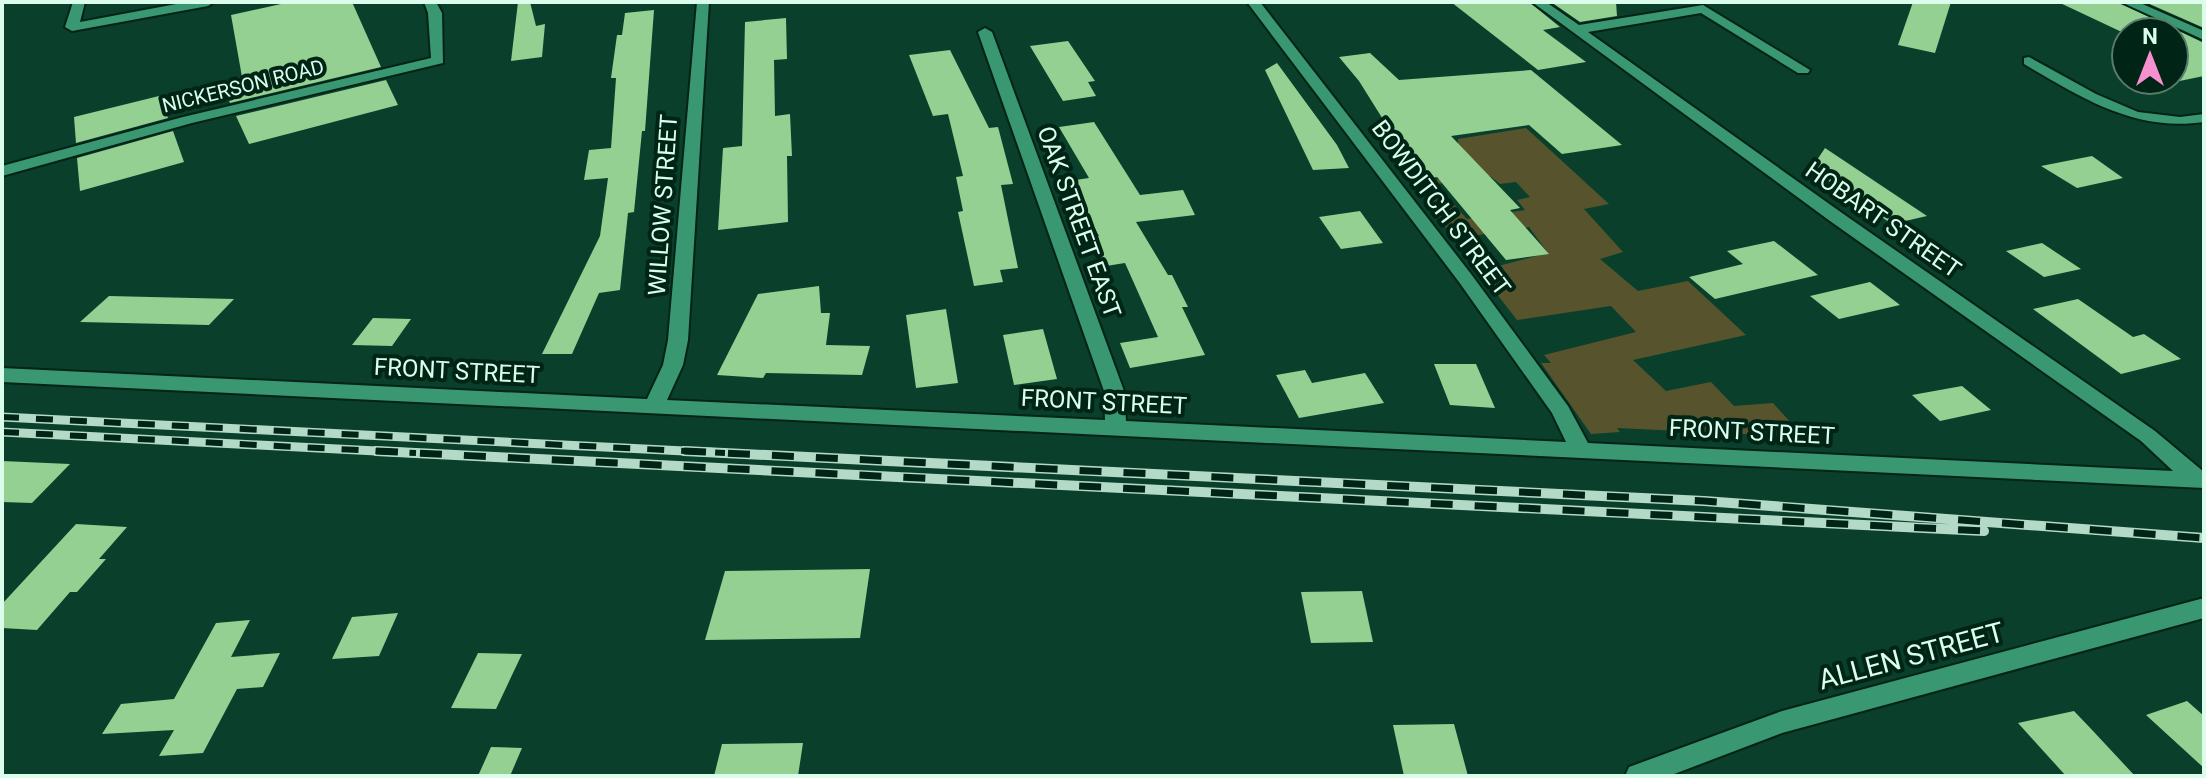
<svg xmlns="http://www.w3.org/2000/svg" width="2206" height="778" font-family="Roboto,sans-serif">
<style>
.green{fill:#57542d}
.building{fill:#94d091}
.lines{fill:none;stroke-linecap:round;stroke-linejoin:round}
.minor-casing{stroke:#052317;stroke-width:4}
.minor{fill:#399771;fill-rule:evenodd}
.rail-far1-casing{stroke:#b3d9c7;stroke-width:9}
.rail-casing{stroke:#b3d9c7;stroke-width:10}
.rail-far1{stroke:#002415;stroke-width:6;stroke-dasharray:17;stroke-linecap:butt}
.rail{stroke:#002415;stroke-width:7;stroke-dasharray:22;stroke-linecap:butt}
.labels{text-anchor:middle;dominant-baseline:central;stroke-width:8;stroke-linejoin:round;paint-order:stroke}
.far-street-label{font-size:20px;fill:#dbfeec;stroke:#002415}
.street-label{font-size:24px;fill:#dbfeec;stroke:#002415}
.near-street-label{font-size:28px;fill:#dbfeec;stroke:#002415}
</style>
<rect width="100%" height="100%" fill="#0a3f2c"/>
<path class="green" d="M 1526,128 L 1609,204 L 1584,209 L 1623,252 L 1600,259 L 1638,291 L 1688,281 L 1746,335 L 1633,360 L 1666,391 L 1711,382 L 1734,406 L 1773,403 L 1804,437 L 1617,428 L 1620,432 L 1591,434 L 1541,363 L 1551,363 L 1544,355 L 1636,332 L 1611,306 L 1517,320 L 1479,271 L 1548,253 L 1529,227 L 1454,239 L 1424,197 L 1444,194 L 1467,219 L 1525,210 L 1517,200 L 1530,197 L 1516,182 L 1500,184 L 1490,176 L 1417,187 L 1398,163 L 1412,161 L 1429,181 L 1482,172 L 1447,144 L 1458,143 L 1458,139 Z"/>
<path class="building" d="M 290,2 L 352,2 L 381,67 L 230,103 L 220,82 L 242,77 L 231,15 Z
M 518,2 L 530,2 L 536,26 L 545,24 L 542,57 L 511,61 Z
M 1451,2 L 1529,2 L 1560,27 L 1543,30 L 1586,62 L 1538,70 Z
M 1551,2 L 1616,2 L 1617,16 L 1580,22 Z
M 1913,2 L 1951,2 L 1935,53 L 1898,45 Z
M 2058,2 L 2118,2 L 2204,43 L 2204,76 L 2155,86 L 2143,80 L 2174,80 L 2174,32 L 2126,34 Z
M 2145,2 L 2204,2 L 2204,28 Z
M 654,10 L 645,131 L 642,131 L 634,212 L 628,213 L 620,290 L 599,293 L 572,354 L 542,354 L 600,236 L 608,178 L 584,180 L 589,150 L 611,148 L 616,78 L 611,78 L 617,35 L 622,35 L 625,13 Z
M 786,18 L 787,59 L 774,60 L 775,116 L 790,114 L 792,156 L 787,156 L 788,222 L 718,230 L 723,148 L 742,146 L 745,22 Z
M 1068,41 L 1095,81 L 1088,82 L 1096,96 L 1063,101 L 1030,46 Z
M 950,50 L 989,128 L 998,127 L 1013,184 L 1001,185 L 1018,268 L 1000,270 L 1003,282 L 974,286 L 958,212 L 963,211 L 956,177 L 963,176 L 948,114 L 933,116 L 909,55 Z
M 1370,53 L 1399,80 L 1531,70 L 1622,145 L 1562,154 L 1529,125 L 1451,136 L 1520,208 L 1510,210 L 1549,254 L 1506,260 L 1437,177 L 1428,179 L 1394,137 L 1359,81 L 1339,57 Z
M 1277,63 L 1337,145 L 1349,168 L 1313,170 L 1265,70 Z
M 386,80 L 398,105 L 249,144 L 236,116 Z
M 159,96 L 168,118 L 76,143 L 74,117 Z
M 1094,122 L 1140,195 L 1183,190 L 1195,215 L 1136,222 L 1168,275 L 1172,275 L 1188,307 L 1182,307 L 1205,355 L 1130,368 L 1120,343 L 1158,337 L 1125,263 L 1106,266 L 1090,238 L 1099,236 L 1069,181 L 1089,178 L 1059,127 Z
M 173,131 L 184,162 L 80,191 L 77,158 Z
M 1825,148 L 1927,216 L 1892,224 L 1811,169 Z
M 2092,156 L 2123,178 L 2077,188 L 2041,166 Z
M 1360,211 L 1383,243 L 1341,249 L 1319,217 Z
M 1774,241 L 1818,275 L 1715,299 L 1689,277 L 1743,264 L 1727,251 Z
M 2042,243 L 2081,269 L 2044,277 L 2006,251 Z
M 1870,282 L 1900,305 L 1839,319 L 1810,296 Z
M 819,286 L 821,313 L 830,313 L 826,345 L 870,346 L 862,375 L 766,373 L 763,378 L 717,375 L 758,294 Z
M 109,296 L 234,299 L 209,325 L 80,322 Z
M 2078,299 L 2133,337 L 2144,334 L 2181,359 L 2121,374 L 2033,309 Z
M 946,309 L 958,383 L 916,388 L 906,315 Z
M 373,318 L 411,319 L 392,346 L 352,345 Z
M 1043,329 L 1057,379 L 1014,385 L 1003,335 Z
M 1434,364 L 1476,364 L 1495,408 L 1450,405 Z
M 1305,370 L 1312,383 L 1365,373 L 1384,403 L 1299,418 L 1276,375 Z
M 1962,386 L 1991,410 L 1940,421 L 1912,395 Z
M 2,461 L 70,464 L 32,503 L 2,502 Z
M 76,524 L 127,527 L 99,559 L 106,559 L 77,592 L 70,592 L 37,630 L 2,628 L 2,604 Z
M 870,569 L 860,638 L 705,640 L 725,571 Z
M 1362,591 L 1373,642 L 1311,643 L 1301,592 Z
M 398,613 L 379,656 L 332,659 L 352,617 Z
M 250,620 L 231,657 L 280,653 L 263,687 L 237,689 L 203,753 L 159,756 L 174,730 L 102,734 L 121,704 L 174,699 L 216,623 Z
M 478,653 L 522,654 L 496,709 L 451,708 Z
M 2187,701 L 2204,716 L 2204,768 L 2146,715 Z
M 2074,711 L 2094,732 L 2135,776 L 2066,776 L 2018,723 Z
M 1454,724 L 1468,776 L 1404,776 L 1393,725 Z
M 803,743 L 798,776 L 714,776 L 722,744 Z
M 491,747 L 522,748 L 510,776 L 478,776 Z"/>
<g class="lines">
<g class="minor-casing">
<path id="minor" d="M 73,2 L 85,2 L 80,22 L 187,2 L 214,2 L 208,6 L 72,31 L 65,27 Z
M 424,2 L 436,2 L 442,13 L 443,63 L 192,123 L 2,176 L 2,166 L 183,117 L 431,58 L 428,13 Z
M 697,2 L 709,2 L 688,340 L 683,365 L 667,400 L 1105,420 L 1104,391 L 978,32 L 985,28 L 992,32 L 1124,391 L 1126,421 L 1566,442 L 1552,413 L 1459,282 L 1247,2 L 1260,2 L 1471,274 L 1568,406 L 1588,443 L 2173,471 L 2141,441 L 1830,221 L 1532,2 L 1546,2 L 1579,25 L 1703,5 L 1810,70 L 1808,73 L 1798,73 L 1701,13 L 1588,32 L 1842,213 L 2155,431 L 2204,472 L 2204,488 L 2,382 L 2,368 L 647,399 L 663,365 L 668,340 Z
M 2121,2 L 2138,2 L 2204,31 L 2204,40 Z
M 2029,57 L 2096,94 L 2138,112 L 2180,117 L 2204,114 L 2204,122 C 2135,132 2082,98 2024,64 L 2024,58 Z
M 2204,598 L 2204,618 L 1782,733 L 1669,776 L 1625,776 L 1629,767 L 1782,711 Z"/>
</g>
<use href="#minor" class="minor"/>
<g class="rail-far1-casing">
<path id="rail-far1" d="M 2,417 L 725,453
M 2,432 L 416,453"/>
</g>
<g class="rail-casing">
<path id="rail" d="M 376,451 L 1984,531
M 684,451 L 1704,501 L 2204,538"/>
</g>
<use href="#rail-far1" class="rail-far1"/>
<use href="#rail" class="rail"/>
</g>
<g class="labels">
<g class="far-street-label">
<text transform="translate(243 86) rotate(-14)">NICKERSON ROAD</text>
</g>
<g class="street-label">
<text transform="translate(663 205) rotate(-86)">WILLOW STREET</text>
<text transform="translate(1441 208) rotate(53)">BOWDITCH STREET</text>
<text transform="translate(1883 220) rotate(35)">HOBART STREET</text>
<text transform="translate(1079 222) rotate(70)">OAK STREET EAST</text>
<text transform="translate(457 371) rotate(3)">FRONT STREET</text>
<text transform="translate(1104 402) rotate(3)">FRONT STREET</text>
<text transform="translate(1752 432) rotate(3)">FRONT STREET</text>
</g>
<g class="near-street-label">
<text transform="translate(1911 656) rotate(-15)">ALLEN STREET</text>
</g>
</g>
<rect width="2206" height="778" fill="none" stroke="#dbfeec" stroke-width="8"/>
<g transform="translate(2150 56)"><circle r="38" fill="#002415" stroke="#587b6b" stroke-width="2"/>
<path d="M0-6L14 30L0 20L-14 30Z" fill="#f690cf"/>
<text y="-12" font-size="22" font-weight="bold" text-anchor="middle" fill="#dbfeec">N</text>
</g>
</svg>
